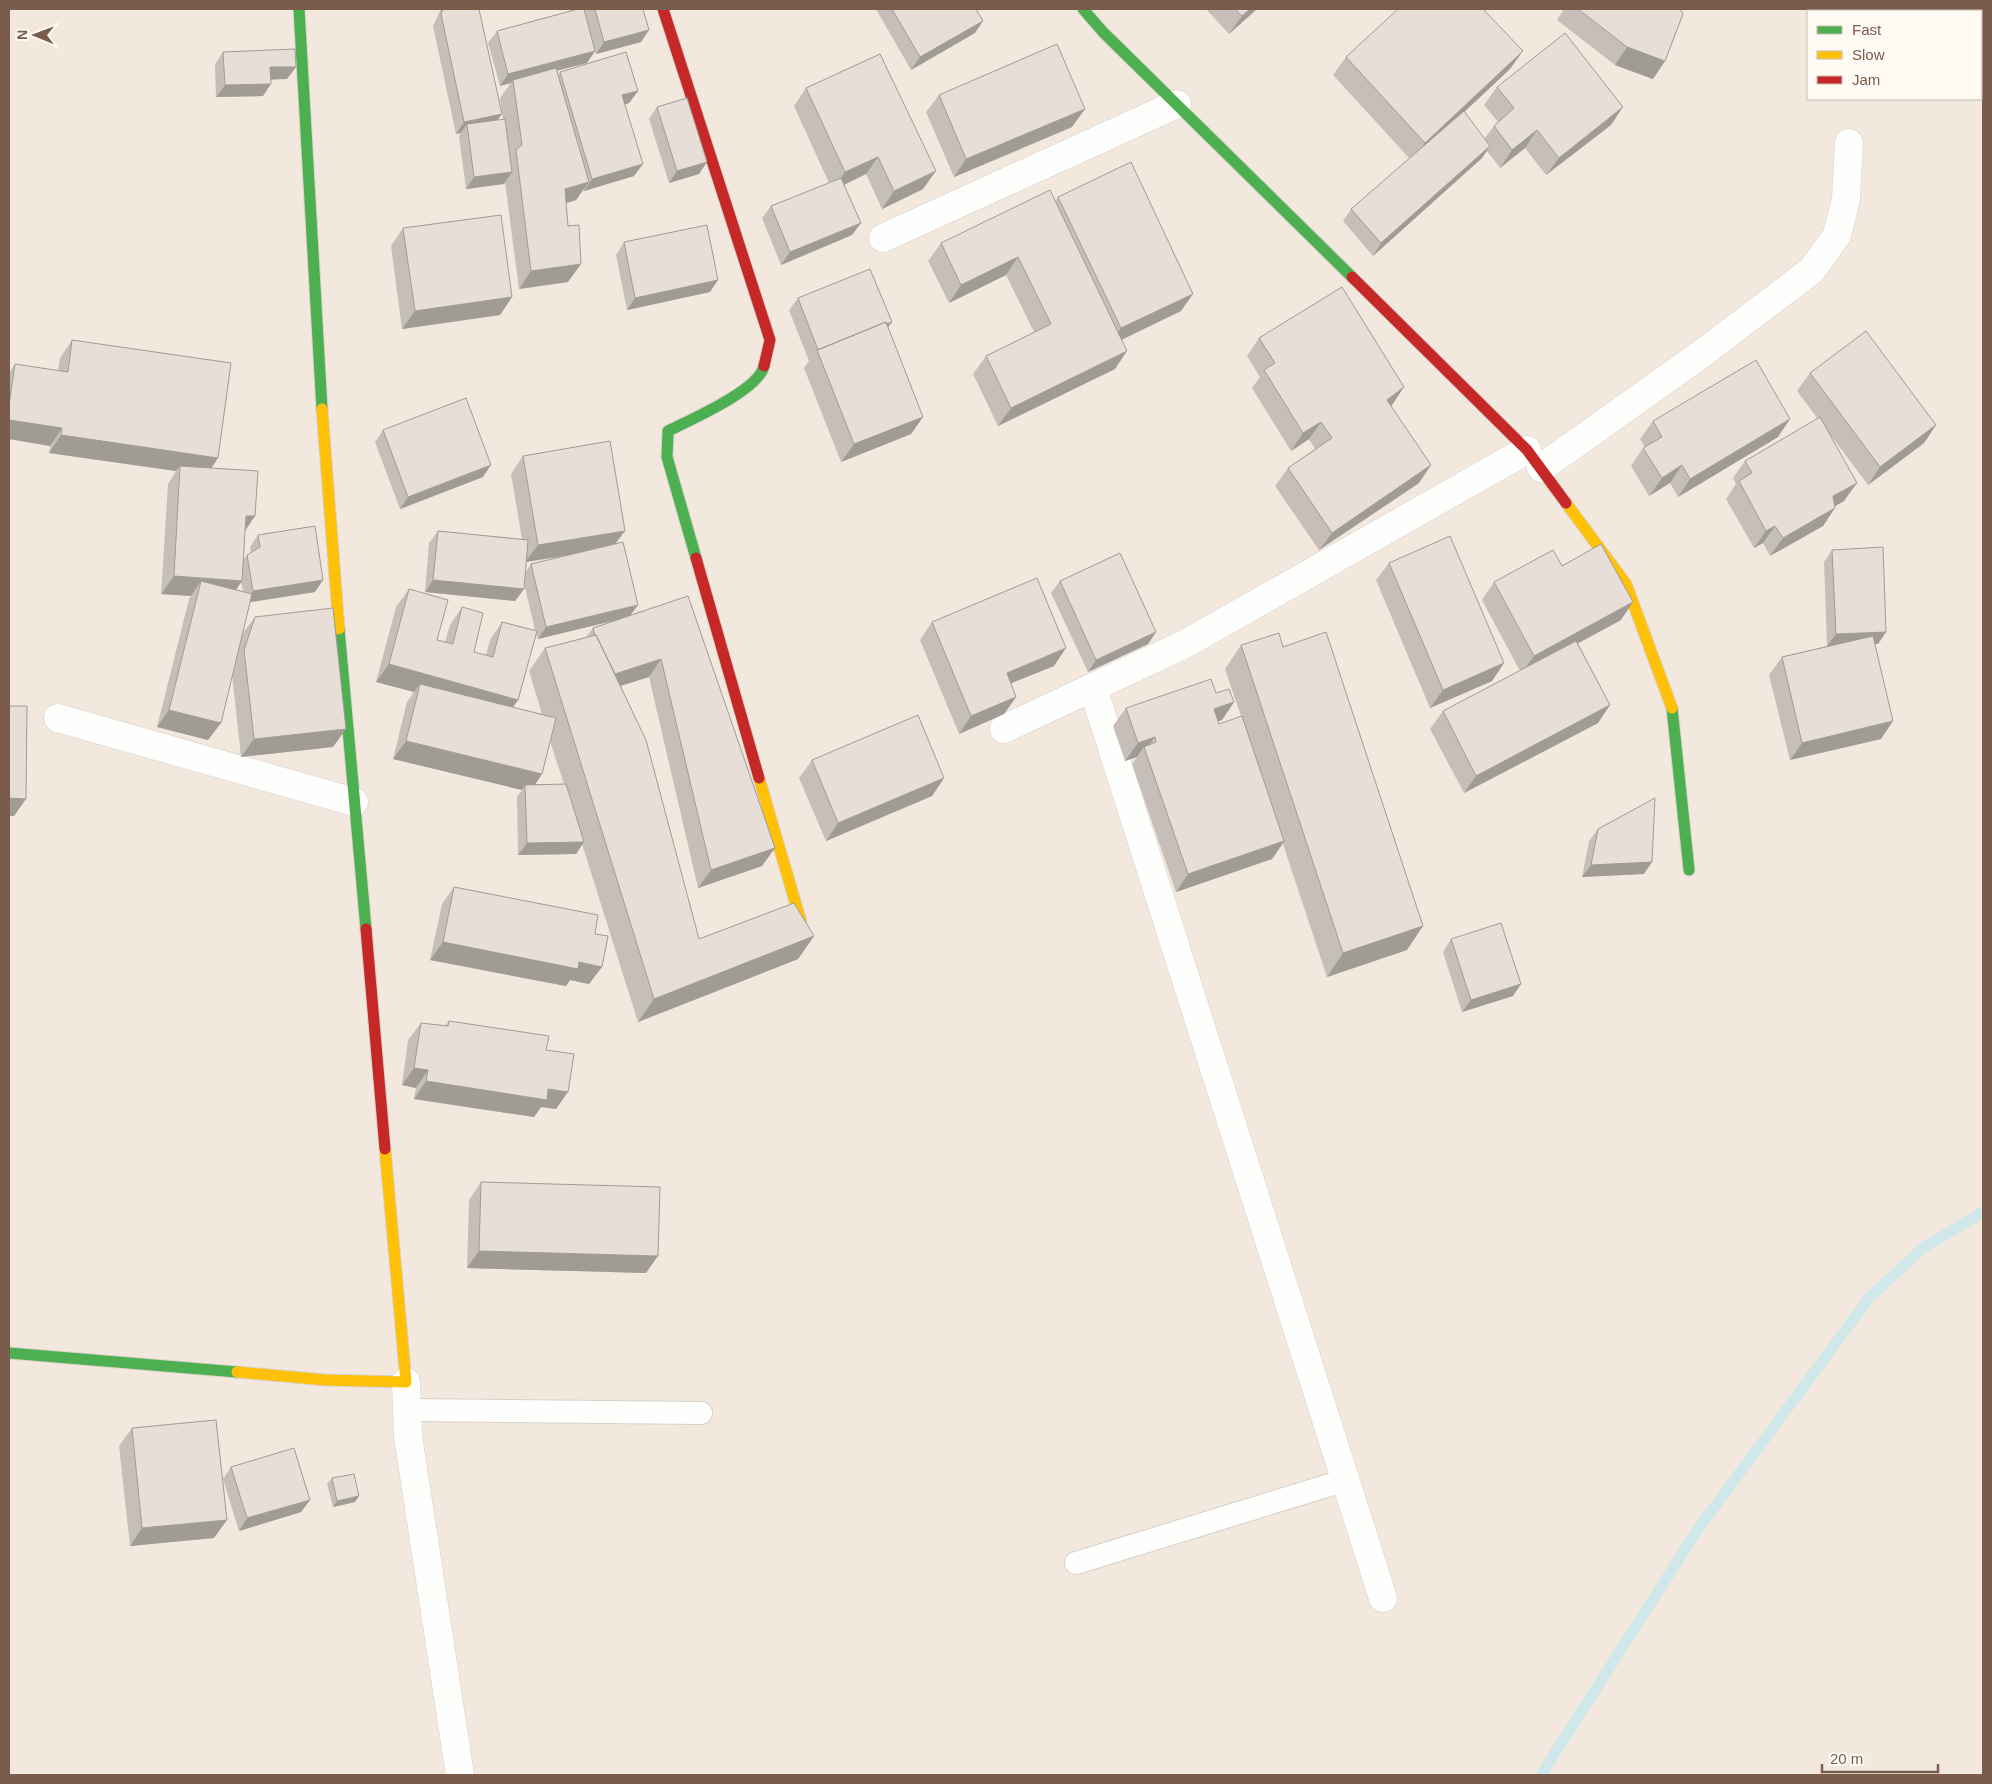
<svg xmlns="http://www.w3.org/2000/svg" width="1992" height="1784" font-family="Arial,sans-serif">
<style>
.residential{fill:#f2e8de;fill-rule:evenodd}
.lines{fill:none;stroke-linecap:round;stroke-linejoin:round}
.stream{stroke:#d0e8ea;stroke-width:11}
.lane-casing{stroke:#d7d1cb;stroke-width:24}
.street-casing{stroke:#d7d1cb;stroke-width:29}
.fast-casing{stroke:#d9d2cb;stroke-width:13}
.slow-casing{stroke:#d9d2cb;stroke-width:13}
.jam-casing{stroke:#d9d2cb;stroke-width:13}
.lane{stroke:#fefefd;stroke-width:22}
.street{stroke:#fefefd;stroke-width:28}
.fast{stroke:#4caf50;stroke-width:11}
.slow{stroke:#ffc107;stroke-width:11}
.jam{stroke:#c62828;stroke-width:11}
.wall{fill:#c6bfb9;fill-rule:evenodd}
.shaded-wall{fill:#a19b96}
.building{fill:#e6ded7;stroke:#a19b96}
</style>
<rect width="100%" height="100%" fill="#f9f5f0"/>
<path class="residential" d="M 9,9 L 1983,9 L 1983,1775 L 9,1775 ZM 1808,11 L 1981,11 L 1981,99 L 1808,99 Z"/>
<g class="lines">
<path class="stream" d="M 1541,1775 L 1698,1529 L 1870,1297 L 1923,1248 L 1983,1212"/>
<g class="lane-casing">
<path id="lane" d="M 407,1410 L 701,1413
M 1076,1563 L 1346,1480"/>
</g>
<g class="street-casing">
<path id="street" d="M 883,238 L 1177,104
M 1541,468 L 1700,355 L 1812,270 L 1837,235 L 1846,199 L 1849,143
M 1093,688 L 1383,1598
M 58,718 L 354,802
M 1004,729 L 1185,644 L 1527,450
M 406,1382 L 408,1436 L 460,1775"/>
</g>
<g class="fast-casing">
<path id="fast" d="M 299,9 L 322,409
M 1083,9 L 1103,32 L 1352,277
M 696,558 L 667,457 L 668,431 C 690,420 759,390 764,366
M 339,629 L 366,929
M 1672,708 L 1689,870
M 9,1353 L 237,1372"/>
</g>
<g class="slow-casing">
<path id="slow" d="M 322,409 L 339,629
M 1566,503 L 1626,584 L 1672,708
M 759,778 L 801,922
M 237,1372 L 326,1380 L 406,1382 L 385,1149"/>
</g>
<g class="jam-casing">
<path id="jam" d="M 663,9 L 770,340 L 764,366
M 1352,277 L 1527,450 L 1566,503
M 696,558 L 759,778
M 366,929 L 385,1149"/>
</g>
<use href="#lane" class="lane"/>
<use href="#street" class="street"/>
<use href="#fast" class="fast"/>
<use href="#slow" class="slow"/>
<use href="#jam" class="jam"/>
</g>
<path class="wall" d="M 441,9 L 479,9 L 498,120 L 503,119 L 500,98 L 511,83 L 500,86 L 488,43 L 497,31 L 578,9 L 643,9 L 649,30 L 641,42 L 596,54 L 595,51 L 587,63 L 557,70 L 558,75 L 560,72 L 638,91 L 629,103 L 625,104 L 634,176 L 584,191 L 583,189 L 576,200 L 566,203 L 568,282 L 519,289 L 505,182 L 504,184 L 466,189 L 459,136 L 461,133 L 456,134 L 433,26 Z
M 876,9 L 976,9 L 975,33 L 911,70 Z
M 1206,9 L 1257,9 L 1229,34 Z
M 1564,9 L 1680,9 L 1665,61 L 1653,79 L 1615,65 L 1557,20 Z
M 1897,9 L 1974,9 L 1974,11 L 1897,11 Z
M 223,52 L 287,79 L 271,79 L 263,96 L 216,97 L 215,64 Z
M 1346,57 L 1510,69 L 1464,112 L 1484,139 L 1494,126 L 1498,122 L 1484,105 L 1497,87 L 1611,125 L 1546,175 L 1525,148 L 1500,168 L 1487,151 L 1482,158 L 1373,256 L 1343,221 L 1351,209 L 1410,159 L 1333,75 Z
M 806,88 L 923,189 L 882,209 L 866,174 L 844,185 L 852,235 L 781,265 L 762,218 L 771,206 L 829,183 L 794,106 Z
M 939,95 L 1072,127 L 954,177 L 926,112 Z
M 657,107 L 699,174 L 669,183 L 649,119 Z
M 1058,197 L 1181,311 L 1122,340 L 1115,369 L 998,426 L 973,374 L 986,356 L 1034,332 L 1006,275 L 949,303 L 928,261 L 941,243 L 1055,201 Z
M 403,228 L 512,297 L 500,315 L 402,329 L 391,246 Z
M 624,242 L 710,292 L 627,310 L 616,255 Z
M 798,298 L 888,328 L 923,417 L 911,434 L 841,462 L 804,368 L 809,361 L 789,310 Z
M 1259,338 L 1392,405 L 1390,406 L 1431,465 L 1419,483 L 1319,550 L 1275,486 L 1288,468 L 1315,449 L 1309,439 L 1291,451 L 1252,388 L 1260,377 L 1247,356 Z
M 72,340 L 211,468 L 245,530 L 243,560 L 247,555 L 251,553 L 250,547 L 258,535 L 315,592 L 250,602 L 242,634 L 255,617 L 333,747 L 241,757 L 232,674 L 208,740 L 157,727 L 189,599 L 191,596 L 161,594 L 168,484 L 176,471 L 49,453 L 50,446 L 9,439 L 9,373 L 15,364 L 58,371 L 60,358 ZM 241,582 L 243,591 L 236,590 Z
M 1810,373 L 1936,425 L 1924,443 L 1868,485 L 1829,433 L 1844,501 L 1835,506 L 1823,526 L 1770,556 L 1763,543 L 1754,548 L 1726,499 L 1736,484 L 1733,478 L 1745,461 L 1818,419 L 1797,391 Z
M 1653,421 L 1778,437 L 1678,497 L 1670,483 L 1649,496 L 1631,466 L 1643,448 L 1645,447 L 1640,439 Z
M 383,430 L 483,477 L 400,509 L 375,442 Z
M 523,456 L 616,544 L 638,605 L 630,615 L 688,596 L 762,866 L 698,888 L 649,677 L 621,686 L 699,939 L 814,936 L 798,959 L 638,1022 L 582,844 L 576,854 L 518,855 L 517,797 L 522,790 L 393,759 L 407,702 L 414,692 L 376,682 L 396,607 L 409,589 L 437,640 L 445,642 L 450,625 L 462,607 L 474,652 L 486,655 L 490,640 L 502,622 L 535,630 L 524,583 L 524,589 L 515,601 L 425,592 L 429,543 L 438,531 L 522,539 L 511,474 ZM 567,556 L 531,564 L 525,573 L 526,562 ZM 615,620 L 593,628 L 586,637 L 545,648 L 529,671 L 542,714 L 513,707 L 518,700 L 536,634 L 538,639 ZM 550,741 L 564,784 L 535,784 L 542,774 Z
M 1832,550 L 1886,632 L 1878,644 L 1875,644 L 1881,739 L 1790,760 L 1769,675 L 1782,657 L 1827,646 L 1824,562 Z
M 1389,563 L 1504,663 L 1492,681 L 1430,708 L 1376,580 Z
M 1562,566 L 1621,620 L 1578,643 L 1610,705 L 1598,723 L 1464,793 L 1430,729 L 1443,711 L 1520,671 L 1482,600 L 1494,582 Z
M 1060,581 L 1156,632 L 1148,644 L 1088,672 L 1051,593 Z
M 932,622 L 1054,666 L 1011,683 L 1016,697 L 1004,714 L 959,734 L 920,640 Z
M 1241,645 L 1283,647 L 1407,950 L 1327,977 L 1283,844 L 1272,859 L 1176,892 L 1132,764 L 1137,757 L 1125,761 L 1113,726 L 1126,708 L 1216,693 L 1234,702 L 1222,720 L 1218,721 L 1219,724 L 1241,716 L 1225,669 Z
M 812,760 L 944,778 L 932,796 L 826,841 L 799,778 Z
M 1598,829 L 1644,874 L 1582,877 L 1589,841 Z
M 454,887 L 595,934 L 589,984 L 570,980 L 566,986 L 430,960 L 442,904 Z
M 1451,939 L 1513,996 L 1462,1012 L 1443,952 Z
M 449,1021 L 546,1050 L 556,1109 L 541,1107 L 534,1117 L 414,1099 L 416,1088 L 402,1085 L 408,1040 L 421,1023 L 445,1026 Z
M 481,1182 L 646,1273 L 467,1268 L 469,1200 Z
M 132,1428 L 214,1538 L 130,1546 L 119,1446 Z
M 231,1467 L 301,1512 L 239,1531 L 223,1479 Z
M 332,1478 L 359,1496 L 355,1502 L 333,1507 L 327,1484 Z"/>
<path class="shaded-wall" d="M 1250,9 L 1257,9 L 1229,34 L 1242,16 Z
M 983,21 L 975,33 L 911,70 L 920,57 Z
M 649,30 L 641,42 L 596,54 L 604,42 Z
M 1627,47 L 1665,61 L 1653,79 L 1615,65 Z
M 595,51 L 587,63 L 513,82 L 513,80 L 511,83 L 500,86 L 508,74 Z
M 1523,51 L 1510,69 L 1412,161 L 1425,143 Z
M 270,67 L 296,67 L 287,79 L 262,80 Z
M 271,84 L 263,96 L 216,97 L 225,85 Z
M 638,91 L 629,103 L 614,108 L 622,95 Z
M 1623,107 L 1611,125 L 1546,175 L 1559,158 Z
M 1085,109 L 1072,127 L 954,177 L 966,159 Z
M 502,114 L 493,126 L 467,124 L 461,133 L 456,134 L 464,122 Z
M 1537,130 L 1525,148 L 1500,168 L 1512,150 Z
M 1490,146 L 1482,158 L 1373,256 L 1381,243 Z
M 878,157 L 866,174 L 833,190 L 845,172 Z
M 707,162 L 699,174 L 669,183 L 677,171 Z
M 643,164 L 634,176 L 584,191 L 592,179 Z
M 936,171 L 923,189 L 882,209 L 894,191 Z
M 512,172 L 504,184 L 466,189 L 474,177 Z
M 589,182 L 576,200 L 553,207 L 565,189 Z
M 861,223 L 852,235 L 781,265 L 790,252 Z
M 1018,257 L 1006,275 L 949,303 L 961,285 Z
M 581,264 L 568,282 L 519,289 L 531,271 Z
M 718,280 L 710,292 L 627,310 L 635,298 Z
M 1193,294 L 1181,311 L 1108,346 L 1121,328 Z
M 512,297 L 500,315 L 402,329 L 415,311 Z
M 892,322 L 883,334 L 818,353 Z
M 1127,351 L 1115,369 L 998,426 L 1011,408 Z
M 1404,387 L 1392,405 L 1374,418 L 1387,400 Z
M 923,417 L 911,434 L 841,462 L 854,444 Z
M 1790,419 L 1778,437 L 1678,497 L 1690,479 Z
M 9,420 L 62,428 L 50,446 L 9,439 Z
M 1321,422 L 1309,439 L 1291,451 L 1303,433 Z
M 1936,425 L 1924,443 L 1868,485 L 1880,467 Z
M 61,435 L 218,458 L 206,476 L 180,466 L 176,471 L 49,453 Z
M 491,465 L 483,477 L 400,509 L 408,497 Z
M 1431,465 L 1419,483 L 1319,550 L 1332,533 Z
M 1682,465 L 1670,483 L 1649,496 L 1662,478 Z
M 1857,483 L 1844,501 L 1821,514 L 1833,496 Z
M 1835,508 L 1823,526 L 1770,556 L 1783,538 Z
M 246,516 L 255,516 L 243,534 Z
M 1775,526 L 1763,543 L 1754,548 L 1766,531 Z
M 625,531 L 612,548 L 525,562 L 538,545 Z
M 174,576 L 242,581 L 230,598 L 201,581 L 191,596 L 161,594 Z
M 323,580 L 315,592 L 245,603 L 253,591 Z
M 433,580 L 524,589 L 515,601 L 425,592 Z
M 1633,602 L 1621,620 L 1521,674 L 1534,656 Z
M 638,605 L 629,617 L 538,639 L 546,627 Z
M 1156,632 L 1148,644 L 1088,672 L 1096,660 Z
M 1886,632 L 1878,644 L 1827,646 L 1836,634 Z
M 1066,648 L 1054,666 L 994,690 L 1007,673 Z
M 661,659 L 649,677 L 597,693 L 609,675 Z
M 1504,663 L 1492,681 L 1430,708 L 1443,690 Z
M 389,664 L 518,700 L 506,717 L 420,684 L 414,692 L 376,682 Z
M 1016,697 L 1004,714 L 959,734 L 971,716 Z
M 1234,702 L 1222,720 L 1202,727 L 1214,709 Z
M 1610,705 L 1598,723 L 1464,793 L 1476,776 Z
M 169,710 L 221,723 L 208,740 L 157,727 Z
M 1893,721 L 1881,739 L 1790,760 L 1802,743 Z
M 346,729 L 333,747 L 241,757 L 254,739 Z
M 1155,737 L 1145,750 L 1144,747 L 1137,757 L 1125,761 L 1138,743 Z
M 406,741 L 542,774 L 530,792 L 525,785 L 522,790 L 393,759 Z
M 944,778 L 932,796 L 826,841 L 838,823 Z
M 9,798 L 26,799 L 14,816 L 9,816 Z
M 1284,841 L 1272,859 L 1176,892 L 1188,874 Z
M 584,842 L 576,854 L 518,855 L 527,843 Z
M 775,848 L 762,866 L 698,888 L 711,870 Z
M 1652,862 L 1644,874 L 1582,877 L 1591,865 Z
M 1423,926 L 1407,950 L 1327,977 L 1343,953 Z
M 814,936 L 798,959 L 638,1022 L 654,999 Z
M 443,942 L 579,962 L 602,967 L 589,984 L 570,980 L 566,986 L 430,960 Z
M 1521,984 L 1513,996 L 1462,1012 L 1471,1000 Z
M 414,1068 L 428,1070 L 416,1088 L 402,1085 Z
M 426,1081 L 548,1089 L 568,1092 L 556,1109 L 541,1107 L 534,1117 L 414,1099 Z
M 479,1251 L 658,1256 L 646,1273 L 467,1268 Z
M 359,1496 L 355,1502 L 333,1507 L 337,1501 Z
M 310,1500 L 301,1512 L 239,1531 L 247,1518 Z
M 227,1520 L 214,1538 L 130,1546 L 142,1528 Z"/>
<path class="building" d="M 443,9 L 479,9 L 502,114 L 464,122 L 441,14 Z
M 578,9 L 584,9 L 595,51 L 508,74 L 497,31 Z
M 595,9 L 643,9 L 649,30 L 604,42 Z
M 892,9 L 976,9 L 983,21 L 920,57 Z
M 1235,9 L 1250,9 L 1242,16 Z
M 1398,9 L 1483,9 L 1523,51 L 1425,143 L 1346,57 Z
M 1578,9 L 1680,9 L 1683,14 L 1665,61 L 1627,47 Z
M 1908,9 L 1974,9 L 1974,11 L 1908,11 Z
M 1565,33 L 1623,107 L 1559,158 L 1537,130 L 1512,150 L 1494,126 L 1514,108 L 1497,87 Z
M 1057,44 L 1085,109 L 966,159 L 939,95 Z
M 295,49 L 296,67 L 270,67 L 271,84 L 225,85 L 223,52 Z
M 626,52 L 638,91 L 622,95 L 643,164 L 592,179 L 560,72 Z
M 880,54 L 936,171 L 894,191 L 878,157 L 845,172 L 806,88 Z
M 556,68 L 589,182 L 565,189 L 568,226 L 579,225 L 581,264 L 531,271 L 516,150 L 522,145 L 513,80 Z
M 687,98 L 707,162 L 677,171 L 657,107 Z
M 1464,111 L 1490,146 L 1381,243 L 1351,209 Z
M 505,119 L 512,172 L 474,177 L 467,124 Z
M 1131,162 L 1193,294 L 1121,328 L 1058,197 Z
M 841,178 L 861,223 L 790,252 L 771,206 Z
M 1050,190 L 1127,351 L 1011,408 L 986,356 L 1051,324 L 1018,257 L 961,285 L 941,243 Z
M 501,215 L 512,297 L 415,311 L 403,228 Z
M 707,225 L 718,280 L 635,298 L 624,242 Z
M 870,269 L 892,322 L 886,324 L 886,322 L 818,350 L 798,298 Z
M 1342,287 L 1404,387 L 1387,400 L 1431,465 L 1332,533 L 1288,468 L 1332,438 L 1321,422 L 1303,433 L 1264,370 L 1275,363 L 1259,338 Z
M 886,322 L 923,417 L 854,444 L 817,350 Z
M 1866,331 L 1936,425 L 1880,467 L 1810,373 Z
M 72,340 L 231,363 L 218,458 L 61,435 L 62,428 L 9,420 L 9,405 L 15,364 L 68,372 Z
M 1756,360 L 1790,419 L 1690,479 L 1682,465 L 1662,478 L 1643,448 L 1662,437 L 1653,421 Z
M 466,398 L 491,465 L 408,497 L 383,430 Z
M 1820,417 L 1857,483 L 1833,496 L 1835,508 L 1783,538 L 1775,526 L 1766,531 L 1739,481 L 1752,473 L 1745,461 Z
M 610,441 L 625,531 L 538,545 L 523,456 Z
M 180,466 L 258,471 L 255,516 L 246,516 L 242,581 L 174,576 Z
M 315,526 L 323,580 L 253,591 L 247,555 L 260,547 L 258,535 Z
M 438,531 L 528,540 L 524,589 L 433,580 Z
M 1450,536 L 1504,663 L 1443,690 L 1389,563 Z
M 623,542 L 638,605 L 546,627 L 531,564 Z
M 1601,544 L 1633,602 L 1534,656 L 1494,582 L 1553,550 L 1562,566 Z
M 1883,547 L 1886,632 L 1836,634 L 1832,550 Z
M 1120,553 L 1156,632 L 1096,660 L 1060,581 Z
M 1037,578 L 1066,648 L 1007,673 L 1016,697 L 971,716 L 932,622 Z
M 201,581 L 252,594 L 221,723 L 169,710 Z
M 409,589 L 448,600 L 437,640 L 453,644 L 462,607 L 483,613 L 474,652 L 493,657 L 502,622 L 537,631 L 518,700 L 389,664 Z
M 688,596 L 775,848 L 711,870 L 661,659 L 615,674 L 596,635 L 595,635 L 593,628 Z
M 333,608 L 346,729 L 254,739 L 244,650 L 255,617 Z
M 1326,632 L 1423,926 L 1343,953 L 1241,645 L 1279,633 L 1283,647 Z
M 596,635 L 646,740 L 699,939 L 794,903 L 814,936 L 654,999 L 545,648 Z
M 1873,636 L 1893,721 L 1802,743 L 1782,657 Z
M 1576,641 L 1610,705 L 1476,776 L 1443,711 Z
M 1211,679 L 1216,693 L 1229,689 L 1234,702 L 1214,709 L 1219,724 L 1242,716 L 1284,841 L 1188,874 L 1144,747 L 1156,742 L 1155,737 L 1138,743 L 1126,708 Z
M 420,684 L 556,718 L 542,774 L 406,741 Z
M 9,706 L 27,706 L 26,799 L 9,798 Z
M 918,715 L 944,778 L 838,823 L 812,760 Z
M 566,784 L 584,842 L 527,843 L 525,785 Z
M 1655,798 L 1652,862 L 1591,865 L 1598,829 Z
M 454,887 L 598,915 L 595,934 L 608,936 L 602,967 L 579,962 L 578,969 L 443,942 Z
M 1501,923 L 1521,984 L 1471,1000 L 1451,939 Z
M 449,1021 L 549,1036 L 546,1050 L 574,1054 L 568,1092 L 548,1089 L 547,1100 L 426,1081 L 428,1070 L 414,1068 L 421,1023 L 448,1026 Z
M 481,1182 L 660,1187 L 658,1256 L 479,1251 Z
M 216,1420 L 227,1520 L 142,1528 L 132,1428 Z
M 294,1448 L 310,1500 L 247,1518 L 231,1467 Z
M 354,1474 L 359,1496 L 337,1501 L 332,1478 Z"/>
<rect width="1992" height="1784" fill="none" stroke="#7a5c4d" stroke-width="20"/>
<rect x="1807" y="10" width="175" height="90" fill="#fffaf3" stroke="#cabbb1"/>
<rect x="1817" y="26" width="25" height="8" fill="#4caf50" stroke="#cabbb1"/>
<text x="1852" y="35" font-size="15" fill="#7a5c4d">Fast</text>
<rect x="1817" y="51" width="25" height="8" fill="#ffc107" stroke="#cabbb1"/>
<text x="1852" y="60" font-size="15" fill="#7a5c4d">Slow</text>
<rect x="1817" y="76" width="25" height="8" fill="#c62828" stroke="#cabbb1"/>
<text x="1852" y="85" font-size="15" fill="#7a5c4d">Jam</text>
<g transform="translate(35 35) rotate(271)" stroke="#fffaf3" stroke-width="4" paint-order="stroke">
<path d="M0-4L9 19L0 12L-9 19Z" fill="#7a5c4d"/>
<text y="-8" font-size="14" font-weight="bold" text-anchor="middle" fill="#7a5c4d">N</text>
</g>
<path d="M1822 1764v8h116v-8" fill="none" stroke="#7a5c4d" stroke-width="2.5"/>
<text x="1830" y="1764" font-size="15" fill="#7a5c4d" stroke="#fffaf3" stroke-width="4" paint-order="stroke">20 m</text>
</svg>
